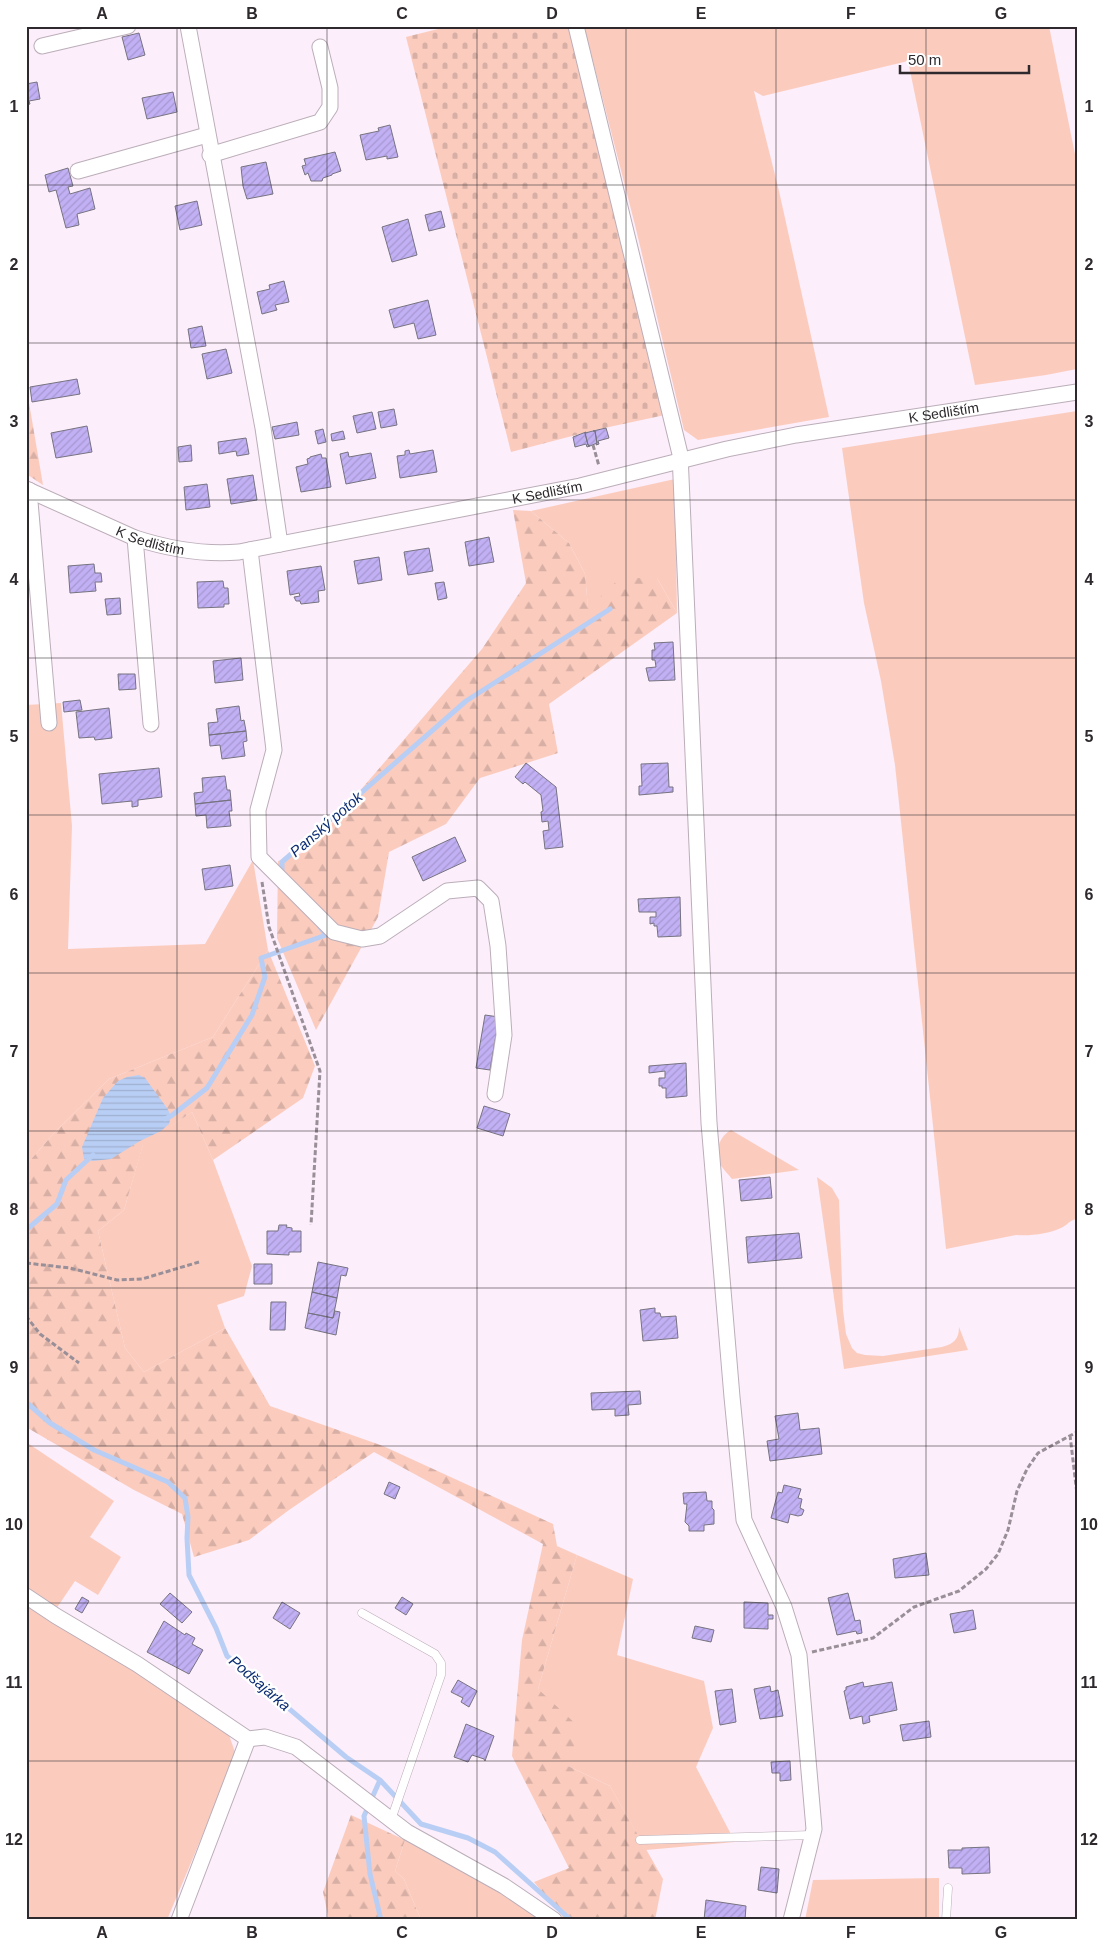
<svg xmlns="http://www.w3.org/2000/svg" width="1103" height="1946" font-family="Arial,sans-serif">
<style>
.grass{fill:#fbccbe}
.forest{fill:url(#forest-firs)}
.cemetery{fill:url(#cemetery-stones)}
.water{fill:url(#water-rules)}
.lines{fill:none;stroke-linecap:round;stroke-linejoin:round}
.stream{stroke:#b9cef4;stroke-width:5}
.building{fill:url(#building-hatch);stroke:#767380}
.service-casing{stroke:#bbaeb9;stroke-width:9}
.minor-casing{stroke:#bbaeb9;stroke-width:17}
.path{stroke:#998f98;stroke-width:3;stroke-dasharray:5 2.5;stroke-linecap:butt}
.service{stroke:#fff;stroke-width:8}
.minor{stroke:#fff;stroke-width:15}
.grid{fill:none;stroke:#2d292d;stroke-width:1;stroke-opacity:0.55}
.labels{text-anchor:middle;dominant-baseline:central;stroke-width:5;stroke-linejoin:round;paint-order:stroke}
.street-label{font-size:14px;fill:#2d292d;stroke:#fff}
.water-label{font-size:15px;font-style:italic;fill:#0b2c73;stroke:#fff}
.neatline{fill:none;stroke:#2d292d;stroke-width:2}
.grid-label{font-size:16px;text-anchor:middle;font-weight:bold;fill:#2d292d}
</style>
<defs>
<pattern id="forest-firs" width="22" height="20" patternUnits="userSpaceOnUse" patternTransform="scale(1.25)"><rect width="22" height="20" fill="#fbccbe"/><path d="M5 1l3.5 6h-7zM16 11l3.5 6h-7z" fill="#d7afa4"/></pattern>
<pattern id="cemetery-stones" width="16" height="16" patternUnits="userSpaceOnUse" patternTransform="scale(1.25)"><rect width="16" height="16" fill="#fbccbe"/><path d="M2 7V4a2 2 0 0 1 4 0v3zM10 15v-3a2 2 0 0 1 4 0v3z" fill="#d7afa4"/></pattern>
<pattern id="water-rules" width="6" height="5" patternUnits="userSpaceOnUse" patternTransform="scale(1.25)"><rect width="6" height="5" fill="#b9cef4"/><path d="M0 2.5h6" fill="none" stroke="#9fb1d2"/></pattern>
<pattern id="building-hatch" width="6" height="6" patternUnits="userSpaceOnUse" patternTransform="scale(1.25)"><rect width="6" height="6" fill="#c2b0f4"/><path d="M-1 1l2-2M0 6l6-6M5 7l2-2" fill="none" stroke="#a797d2"/></pattern>
</defs>
<rect width="100%" height="100%" fill="#fceefa"/>
<path class="grass" d="M 584,26 L 1049,26 L 1077,164 L 1077,369 L 1046,375 L 975,385 L 908,61 L 763,96 L 754,91 L 779,191 L 829,417 L 698,440 L 684,430 L 635,225 Z
M 1077,411 L 1077,1219 C 1070,1220 1068,1224 1063,1227 C 1050,1234 1030,1236 1016,1235 L 946,1249 L 895,765 L 881,681 L 864,603 L 842,448 Z
M 675,479 L 677,613 L 657,578 L 588,609 L 585,574 L 569,543 L 531,511 Z
M 61,703 L 72,826 L 68,949 L 205,944 L 253,860 L 268,950 L 213,1037 L 109,1079 L 55,1132 L 26,1165 L 26,705 Z
M 192,1112 L 213,1160 L 252,1266 L 244,1296 L 217,1305 L 225,1328 L 144,1372 L 125,1348 L 98,1231 L 124,1210 L 143,1144 Z
M 731,1130 L 799,1170 L 732,1179 C 728,1174 722,1168 719,1162 C 714,1150 721,1135 731,1130 Z
M 817,1177 L 832,1188 L 839,1200 L 843,1310 L 846,1334 L 852,1348 L 857,1353 L 865,1355 L 883,1356 L 942,1347 C 953,1344 959,1340 959,1327 L 968,1350 L 844,1369 Z
M 26,1442 L 114,1501 L 90,1537 L 121,1557 L 98,1595 L 75,1581 L 56,1609 L 26,1589 Z
M 577,1555 L 633,1579 L 617,1655 L 704,1681 L 713,1728 L 696,1767 L 735,1842 L 646,1850 L 610,1786 L 568,1766 L 538,1689 Z
M 26,1600 L 216,1720 L 229,1735 L 236,1755 L 167,1920 L 26,1920 Z
M 405,1840 L 506,1894 L 546,1920 L 421,1920 L 404,1879 L 395,1871 Z
M 939,1878 L 939,1920 L 805,1920 L 813,1880 Z"/>
<path class="forest" d="M 26,385 L 43,485 L 28,475 L 26,464 Z
M 513,510 L 531,511 L 569,543 L 585,574 L 588,608 L 620,578 L 657,578 L 677,613 L 549,704 L 558,753 L 480,778 L 446,824 L 389,852 L 378,917 L 316,1030 L 277,938 L 278,861 L 308,851 L 482,649 L 526,583 Z
M 268,950 L 315,1066 L 303,1098 L 213,1160 L 192,1112 L 143,1145 L 124,1210 L 98,1231 L 125,1348 L 144,1372 L 225,1328 L 270,1406 L 383,1446 L 553,1524 L 557,1546 L 577,1555 L 538,1689 L 580,1728 L 568,1766 L 610,1786 L 663,1879 L 655,1920 L 565,1920 L 534,1882 L 569,1868 L 512,1756 L 522,1640 L 543,1544 L 374,1452 L 289,1510 L 249,1540 L 194,1557 L 182,1514 L 134,1490 L 26,1427 L 26,1165 L 55,1132 L 109,1079 L 213,1037 Z
M 351,1815 L 405,1840 L 395,1871 L 404,1879 L 421,1920 L 329,1920 L 323,1892 Z"/>
<path class="cemetery" d="M 450,26 L 569,26 L 665,415 L 595,430 L 511,452 L 406,37 Z"/>
<path class="water" d="M 139,1075 L 145,1078 L 167,1108 L 171,1116 L 169,1124 L 161,1131 L 140,1141 L 111,1159 L 93,1161 L 84,1159 L 82,1147 L 103,1098 L 118,1081 L 127,1077 Z"/>
<g class="lines">
<path class="stream" d="M 282,874 L 282,862 L 466,701 L 610,609
M 165,1119 L 171,1116 L 207,1088 L 252,1015 L 265,977 L 261,958 L 326,935 L 320,927
M 26,1230 L 57,1204 L 66,1180 L 93,1155
M 26,1402 L 50,1423 L 94,1450 L 168,1482 L 185,1498 L 188,1517 L 187,1538 L 189,1575 L 216,1628 L 227,1656 L 346,1757 L 380,1780 L 421,1824 L 468,1838 L 495,1852 L 571,1920
M 380,1780 L 364,1816 L 370,1874 L 381,1920"/>
</g>
<path class="building" d="M 139,33 L 145,55 L 128,60 L 122,37 Z
M 37,82 L 40,99 L 29,101 L 30,104 L 26,105 L 26,84 Z
M 173,92 L 177,112 L 147,119 L 142,98 Z
M 390,125 L 398,157 L 387,159 L 387,156 L 366,160 L 360,135 L 379,131 L 378,128 Z
M 335,152 L 341,171 L 332,174 L 332,175 L 323,178 L 322,181 L 311,181 L 308,173 L 305,175 L 302,166 L 306,165 L 304,159 Z
M 266,162 L 273,194 L 247,199 L 243,186 L 241,167 Z
M 68,168 L 73,186 L 68,187 L 70,194 L 90,188 L 95,209 L 77,214 L 79,225 L 66,228 L 56,190 L 49,192 L 45,175 Z
M 197,201 L 202,225 L 180,230 L 175,206 Z
M 441,211 L 445,227 L 429,231 L 425,215 Z
M 408,219 L 417,255 L 392,262 L 382,227 Z
M 284,281 L 289,302 L 275,305 L 277,310 L 262,314 L 257,292 L 270,289 L 269,285 Z
M 428,300 L 436,335 L 418,339 L 414,323 L 394,328 L 389,310 Z
M 202,326 L 206,346 L 191,348 L 188,329 Z
M 226,349 L 232,373 L 207,379 L 202,354 Z
M 77,379 L 80,394 L 32,402 L 30,387 Z
M 394,409 L 397,425 L 381,428 L 378,412 Z
M 372,412 L 376,429 L 357,433 L 353,416 Z
M 297,422 L 299,435 L 275,439 L 272,427 Z
M 87,426 L 92,452 L 56,458 L 51,433 Z
M 606,428 L 609,438 L 598,441 L 599,444 L 596,445 L 597,443 L 595,431 L 593,431 Z
M 323,429 L 326,442 L 318,444 L 315,431 Z
M 343,431 L 345,439 L 332,441 L 331,434 Z
M 593,431 L 595,431 L 597,443 L 590,446 L 588,445 L 585,433 Z
M 586,432 L 585,433 L 588,445 L 590,446 L 587,447 L 586,444 L 575,447 L 573,437 Z
M 246,438 L 249,454 L 237,456 L 236,451 L 219,454 L 218,442 Z
M 191,445 L 192,461 L 179,462 L 178,447 Z
M 409,450 L 410,454 L 433,450 L 437,472 L 400,478 L 397,456 L 405,455 L 405,451 Z
M 348,452 L 349,457 L 371,453 L 376,478 L 346,484 L 340,454 Z
M 321,454 L 322,458 L 326,458 L 331,487 L 301,492 L 296,467 L 308,464 L 307,459 L 310,458 L 310,457 Z
M 253,475 L 257,500 L 231,504 L 227,479 Z
M 207,484 L 210,507 L 186,510 L 184,487 Z
M 489,537 L 494,562 L 469,566 L 465,542 Z
M 429,548 L 433,571 L 408,575 L 404,552 Z
M 379,557 L 382,580 L 358,584 L 354,561 Z
M 94,564 L 95,573 L 101,573 L 102,582 L 95,582 L 96,591 L 70,593 L 68,566 Z
M 321,566 L 325,590 L 318,591 L 319,602 L 301,604 L 300,601 L 296,601 L 294,597 L 300,596 L 299,593 L 290,595 L 287,571 Z
M 223,581 L 224,588 L 228,588 L 229,604 L 224,604 L 224,607 L 198,608 L 197,582 Z
M 444,582 L 447,598 L 438,600 L 435,583 Z
M 120,598 L 121,614 L 107,615 L 105,599 Z
M 673,642 L 675,680 L 649,681 L 646,668 L 656,667 L 655,660 L 652,660 L 652,650 L 655,650 L 654,643 Z
M 241,658 L 243,680 L 215,683 L 213,661 Z
M 118,674 L 135,674 L 136,689 L 119,690 Z
M 80,700 L 82,710 L 64,712 L 63,702 Z
M 239,706 L 241,721 L 244,720 L 246,731 L 209,735 L 208,723 L 218,722 L 216,709 Z
M 109,708 L 112,738 L 95,740 L 94,737 L 79,738 L 76,712 Z
M 246,731 L 247,741 L 243,742 L 245,756 L 222,759 L 220,745 L 210,746 L 209,735 Z
M 526,763 L 556,787 L 563,847 L 545,849 L 543,831 L 549,830 L 548,821 L 542,822 L 541,812 L 543,811 L 541,795 L 525,782 L 523,784 L 515,777 Z
M 668,763 L 669,787 L 673,787 L 673,792 L 639,795 L 639,786 L 642,786 L 641,764 Z
M 159,768 L 162,797 L 138,800 L 138,806 L 132,807 L 132,801 L 102,804 L 99,774 Z
M 225,776 L 227,790 L 230,790 L 231,800 L 195,804 L 194,793 L 203,792 L 202,778 Z
M 231,800 L 232,811 L 229,811 L 231,826 L 207,828 L 206,815 L 196,816 L 195,804 Z
M 455,837 L 466,861 L 423,881 L 412,857 Z
M 230,865 L 233,886 L 205,890 L 202,869 Z
M 680,897 L 681,936 L 658,937 L 657,926 L 654,926 L 654,923 L 650,924 L 650,917 L 656,917 L 656,912 L 639,912 L 638,899 Z
M 485,1015 L 499,1017 L 490,1070 L 476,1068 Z
M 686,1063 L 687,1096 L 666,1098 L 666,1088 L 662,1088 L 662,1086 L 659,1086 L 659,1078 L 665,1078 L 665,1071 L 649,1073 L 649,1066 Z
M 484,1106 L 510,1114 L 503,1136 L 477,1128 Z
M 770,1177 L 772,1198 L 741,1201 L 739,1180 Z
M 279,1225 L 287,1225 L 286,1227 L 292,1228 L 292,1231 L 301,1231 L 301,1252 L 289,1252 L 289,1255 L 267,1254 L 267,1231 L 278,1231 Z
M 799,1233 L 802,1258 L 748,1263 L 746,1237 Z
M 318,1262 L 348,1268 L 346,1276 L 341,1275 L 337,1298 L 312,1292 Z
M 254,1264 L 272,1264 L 272,1284 L 254,1284 Z
M 312,1292 L 337,1298 L 333,1318 L 308,1313 Z
M 271,1302 L 286,1302 L 285,1330 L 270,1330 Z
M 655,1308 L 655,1313 L 660,1313 L 661,1317 L 676,1316 L 678,1338 L 643,1341 L 640,1310 Z
M 335,1311 L 340,1312 L 336,1335 L 305,1328 L 308,1313 L 333,1318 Z
M 640,1391 L 641,1404 L 628,1405 L 629,1415 L 615,1416 L 615,1409 L 592,1410 L 591,1393 Z
M 798,1413 L 800,1430 L 819,1428 L 822,1454 L 770,1461 L 767,1441 L 779,1439 L 775,1416 Z
M 389,1482 L 400,1487 L 395,1499 L 384,1494 Z
M 784,1485 L 801,1489 L 798,1498 L 802,1499 L 800,1508 L 804,1510 L 802,1515 L 798,1516 L 790,1514 L 788,1523 L 771,1518 L 778,1492 L 782,1493 Z
M 706,1492 L 707,1501 L 712,1501 L 712,1508 L 714,1510 L 714,1524 L 704,1525 L 704,1531 L 689,1531 L 689,1526 L 685,1522 L 687,1504 L 684,1504 L 683,1493 Z
M 926,1553 L 929,1575 L 895,1578 L 893,1559 Z
M 170,1593 L 192,1612 L 182,1623 L 160,1604 Z
M 848,1593 L 855,1621 L 860,1620 L 862,1633 L 857,1634 L 856,1631 L 837,1635 L 828,1598 Z
M 82,1597 L 89,1601 L 82,1613 L 75,1609 Z
M 402,1597 L 413,1604 L 406,1615 L 395,1608 Z
M 282,1602 L 300,1613 L 290,1629 L 273,1618 Z
M 744,1602 L 768,1603 L 768,1615 L 773,1615 L 773,1619 L 768,1619 L 768,1629 L 744,1628 Z
M 973,1610 L 976,1629 L 954,1633 L 950,1614 Z
M 164,1621 L 185,1635 L 186,1633 L 195,1638 L 192,1644 L 203,1650 L 189,1674 L 147,1652 Z
M 695,1626 L 714,1630 L 711,1642 L 692,1638 Z
M 458,1680 L 477,1691 L 469,1707 L 461,1702 L 463,1698 L 451,1692 Z
M 863,1682 L 864,1687 L 892,1682 L 897,1710 L 869,1716 L 870,1722 L 863,1724 L 862,1716 L 850,1719 L 844,1691 L 846,1690 L 846,1687 Z
M 770,1686 L 771,1692 L 778,1690 L 783,1716 L 760,1719 L 754,1689 Z
M 732,1689 L 736,1722 L 720,1725 L 715,1691 Z
M 929,1721 L 931,1737 L 903,1741 L 900,1725 Z
M 466,1724 L 494,1736 L 485,1761 L 484,1759 L 472,1755 L 468,1762 L 454,1757 Z
M 790,1761 L 791,1780 L 780,1781 L 780,1773 L 772,1773 L 771,1762 Z
M 989,1847 L 990,1873 L 962,1874 L 962,1868 L 949,1868 L 948,1850 L 962,1850 L 962,1848 Z
M 761,1867 L 779,1869 L 777,1893 L 758,1890 Z
M 706,1900 L 746,1906 L 745,1920 L 704,1920 Z"/>
<g class="lines">
<g class="service-casing">
<path id="service" d="M 362,1613 L 435,1654 L 441,1663 L 441,1675 L 391,1820
M 640,1840 L 812,1835
M 946,1920 L 948,1888"/>
</g>
<g class="minor-casing">
<g id="minor">
<path d="M 188,26 L 263,428 L 280,544"/>
<path d="M 576,26 L 680,454 L 709,1123 L 732,1397 L 744,1520 L 784,1607 L 799,1655 L 814,1829 L 791,1920"/>
<path d="M 42,46 L 128,26"/>
<path d="M 210,155 L 320,122 L 330,107 L 330,88 L 320,47"/>
<path d="M 78,171 L 207,135"/>
<path id="s1" d="M 26,489 L 135,538 C 169,549 203,555 239,552 L 580,486 L 727,449 L 796,435 L 1077,392"/>
<path d="M 29,490 L 49,723"/>
<path d="M 135,538 L 151,724"/>
<path d="M 250,550 L 274,750 L 258,810 L 259,857 L 334,932 L 362,939 L 380,936 L 447,891 L 478,888 L 491,901 L 498,946 L 504,1035 L 495,1094"/>
<path d="M 26,1596 L 56,1616 L 137,1664 L 248,1739 L 265,1737 L 296,1747 L 407,1832 L 504,1886 L 554,1920"/>
<path d="M 179,1920 L 248,1739"/>
</g>
</g>
<path class="path" d="M 593,445 L 599,466
M 262,882 L 269,927 L 320,1071 L 311,1225
M 26,1263 L 70,1268 L 117,1280 L 142,1279 L 199,1262
M 26,1316 L 40,1334 L 79,1363
M 1070,1435 L 1077,1494
M 812,1652 L 873,1638 L 914,1607 L 959,1591 L 986,1569 L 998,1554 L 1008,1530 L 1017,1491 L 1027,1469 L 1038,1453 L 1077,1432"/>
<use href="#service" class="service"/>
<use href="#minor" class="minor"/>
</g>
<path class="grid" d="M 177,26 L 177,1920M 327,26 L 327,1920M 477,26 L 477,1920M 626,26 L 626,1920M 776,26 L 776,1920M 926,26 L 926,1920M 26,185 L 1077,185M 26,343 L 1077,343M 26,500 L 1077,500M 26,658 L 1077,658M 26,815 L 1077,815M 26,973 L 1077,973M 26,1131 L 1077,1131M 26,1288 L 1077,1288M 26,1446 L 1077,1446M 26,1603 L 1077,1603M 26,1761 L 1077,1761"/>
<g class="labels">
<g class="street-label">
<text stroke="none"><textPath href="#s1" startOffset="944">K Sedlištím</textPath></text>
<text stroke="none"><textPath href="#s1" startOffset="539">K Sedlištím</textPath></text>
<text stroke="none"><textPath href="#s1" startOffset="135">K Sedlištím</textPath></text>
</g>
<g class="water-label">
<text transform="translate(326 824) rotate(-41)">Panský potok</text>
<text transform="translate(260 1683) rotate(41)">Podšajárka</text>
</g>
</g>
<rect width="1103" height="1946" fill="none" stroke="#ffffff" stroke-width="55"/>
<path d="M900 65v8h129v-8" fill="none" stroke="#2d292d" stroke-width="2.5"/>
<text x="908" y="65" font-size="15" fill="#2d292d" stroke="#ffffff" stroke-width="4" paint-order="stroke">50 m</text>
<rect x="28" y="28" width="1048" height="1890" class="neatline"/>
<g class="grid-label">
<text x="102" y="19">A</text>
<text x="252" y="19">B</text>
<text x="402" y="19">C</text>
<text x="552" y="19">D</text>
<text x="701" y="19">E</text>
<text x="851" y="19">F</text>
<text x="1001" y="19">G</text>
<text x="14" y="112">1</text>
<text x="1089" y="112">1</text>
<text x="14" y="270">2</text>
<text x="1089" y="270">2</text>
<text x="14" y="427">3</text>
<text x="1089" y="427">3</text>
<text x="14" y="585">4</text>
<text x="1089" y="585">4</text>
<text x="14" y="742">5</text>
<text x="1089" y="742">5</text>
<text x="14" y="900">6</text>
<text x="1089" y="900">6</text>
<text x="14" y="1057">7</text>
<text x="1089" y="1057">7</text>
<text x="14" y="1215">8</text>
<text x="1089" y="1215">8</text>
<text x="14" y="1373">9</text>
<text x="1089" y="1373">9</text>
<text x="14" y="1530">10</text>
<text x="1089" y="1530">10</text>
<text x="14" y="1688">11</text>
<text x="1089" y="1688">11</text>
<text x="14" y="1845">12</text>
<text x="1089" y="1845">12</text>
<text x="102" y="1938">A</text>
<text x="252" y="1938">B</text>
<text x="402" y="1938">C</text>
<text x="552" y="1938">D</text>
<text x="701" y="1938">E</text>
<text x="851" y="1938">F</text>
<text x="1001" y="1938">G</text>
</g>
</svg>
